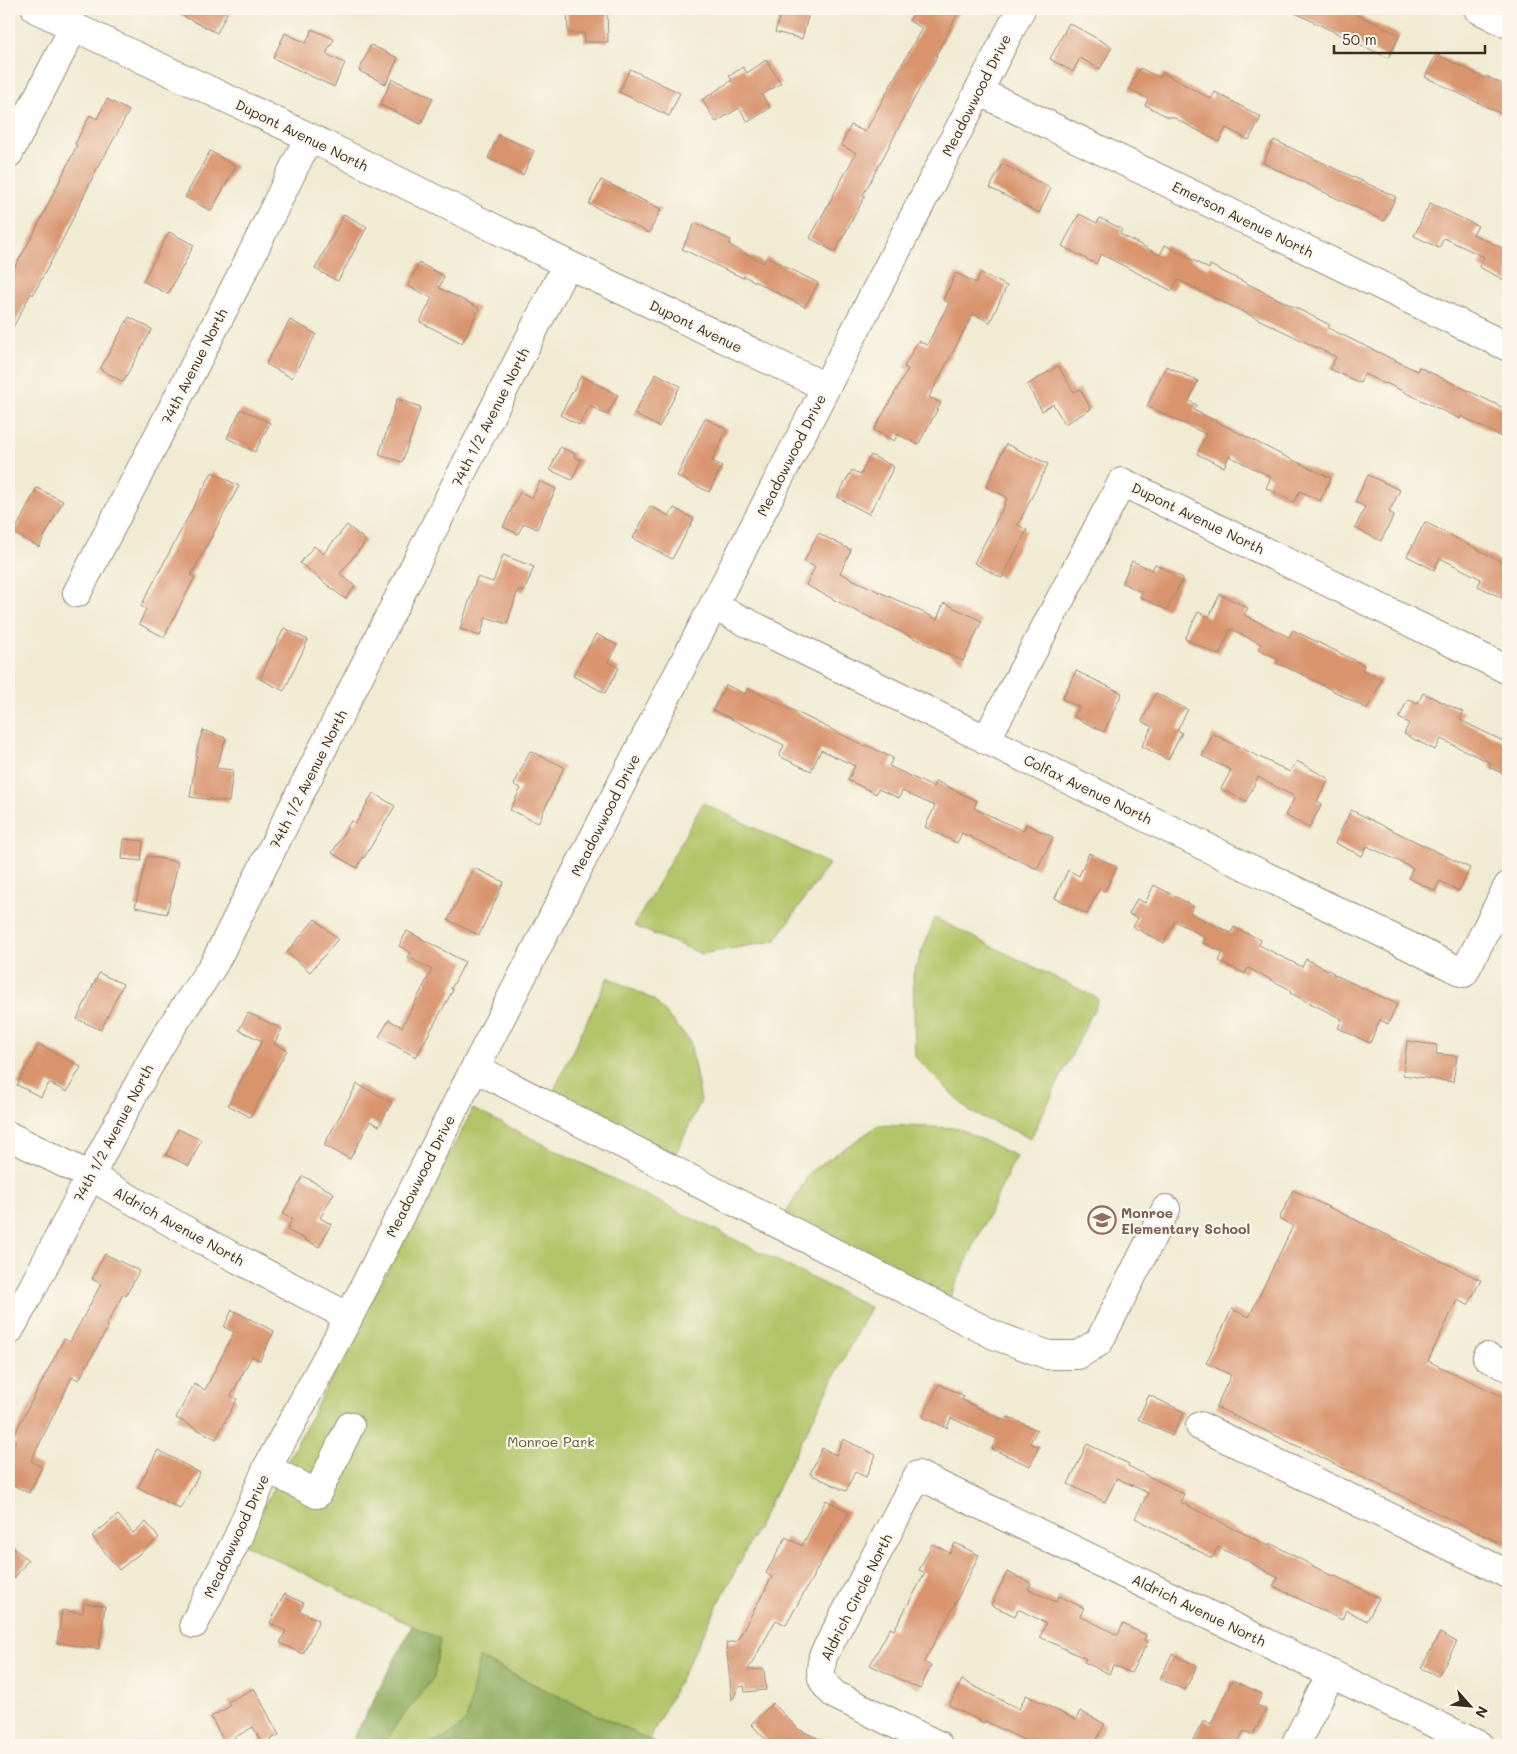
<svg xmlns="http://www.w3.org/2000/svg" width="1517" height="1754" font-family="Mali,sans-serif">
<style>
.green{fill:#b2c467;stroke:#767742}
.forest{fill:#8daa5c;stroke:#646a3d}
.building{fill:#d9946e}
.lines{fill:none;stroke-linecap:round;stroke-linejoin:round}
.minor-casing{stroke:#968a78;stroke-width:30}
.minor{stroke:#fff;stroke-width:28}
.labels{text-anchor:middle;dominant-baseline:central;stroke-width:4.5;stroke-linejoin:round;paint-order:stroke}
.street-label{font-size:14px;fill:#3b2a1e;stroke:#fbf7ec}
.education-label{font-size:14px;font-weight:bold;fill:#785e54;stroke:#fbf7ec;text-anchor:start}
.park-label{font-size:14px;fill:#5f5834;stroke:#fbf7ec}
</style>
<rect width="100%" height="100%" fill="#fbf7ec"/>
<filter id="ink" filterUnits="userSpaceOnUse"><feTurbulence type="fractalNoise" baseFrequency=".02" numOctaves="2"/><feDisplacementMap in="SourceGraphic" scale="10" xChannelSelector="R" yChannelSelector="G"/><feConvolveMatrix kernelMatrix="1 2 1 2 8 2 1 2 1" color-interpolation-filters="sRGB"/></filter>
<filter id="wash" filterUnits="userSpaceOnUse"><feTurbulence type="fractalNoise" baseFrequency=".0096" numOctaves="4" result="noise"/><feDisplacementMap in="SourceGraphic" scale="20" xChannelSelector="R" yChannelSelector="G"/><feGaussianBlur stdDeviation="1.12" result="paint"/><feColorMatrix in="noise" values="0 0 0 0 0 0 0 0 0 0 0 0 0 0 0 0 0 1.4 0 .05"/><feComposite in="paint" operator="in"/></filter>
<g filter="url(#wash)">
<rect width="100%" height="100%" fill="#f1ebd3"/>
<path class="green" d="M 703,803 L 829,864 L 775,941 L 702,954 L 634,926 Z
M 935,918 L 1099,999 L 1031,1138 L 970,1112 L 915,1057 L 913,974 Z
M 608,977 L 654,1000 L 690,1041 L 701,1101 L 672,1161 L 547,1105 Z
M 473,1109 L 870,1307 L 649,1740 L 480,1658 C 477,1671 472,1710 466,1720 C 448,1748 412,1745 384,1745 L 396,1725 L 434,1677 L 439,1639 L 244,1544 Z
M 879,1125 L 958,1128 L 1016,1156 L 949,1299 L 778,1227 L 811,1171 Z"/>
<path class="forest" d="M 412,1626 L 440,1639 L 434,1677 L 396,1725 L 384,1745 L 350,1745 Z
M 479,1658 L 649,1740 L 659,1745 L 425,1745 L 444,1738 L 456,1731 L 467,1719 Z"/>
<g id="blocks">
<path class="building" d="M 169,9 L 229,9 L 217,33 Z
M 567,9 L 607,9 L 608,42 L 584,42 L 584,33 L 568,33 Z
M 782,9 L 810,9 L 802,39 L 775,32 Z
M 916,9 L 960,9 L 936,55 L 937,56 L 863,195 L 865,196 L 835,252 L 810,238 L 856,153 L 841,145 L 851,125 L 865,132 L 922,28 L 909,21 Z
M 1287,9 L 1345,9 L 1400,35 L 1388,58 Z
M 1069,23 L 1112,47 L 1100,69 L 1080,58 L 1073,72 L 1050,59 Z
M 312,29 L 334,39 L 326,54 L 345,63 L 334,87 L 273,58 L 285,33 L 306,43 Z
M 371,45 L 398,58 L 386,84 L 359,71 Z
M 1436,54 L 1485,78 L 1486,76 L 1508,87 L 1508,117 L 1425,77 Z
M 766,60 L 781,83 L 762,95 L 770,108 L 748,122 L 739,108 L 716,122 L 702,100 L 732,80 L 729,76 L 743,67 L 747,73 Z
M 1140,68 L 1160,78 L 1163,73 L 1211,99 L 1215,92 L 1261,117 L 1249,140 L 1226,128 L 1219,142 L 1171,116 L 1170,118 L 1145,105 L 1148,99 L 1129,89 Z
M 630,69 L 680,93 L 669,116 L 619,92 Z
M 392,79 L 433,98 L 421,124 L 380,105 Z
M 107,99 L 129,111 L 103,159 L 102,158 L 64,237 L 33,295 L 31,293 L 9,335 L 9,277 L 34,233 L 77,145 L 75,144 L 90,115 L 97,119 Z
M 499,135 L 534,151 L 523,175 L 488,158 Z
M 1274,140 L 1396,197 L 1384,221 L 1263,163 Z
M 210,151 L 236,166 L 211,211 L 185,197 Z
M 1002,164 L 1051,188 L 1039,213 L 990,188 Z
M 601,180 L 661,209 L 649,233 L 589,204 Z
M 1430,203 L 1478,226 L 1473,234 L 1508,251 L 1508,282 L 1479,267 L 1484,257 L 1444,238 L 1439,248 L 1414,236 Z
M 344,214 L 367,227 L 338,281 L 315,269 Z
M 1079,214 L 1097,223 L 1100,218 L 1122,229 L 1120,234 L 1160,255 L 1165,245 L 1209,269 L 1210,265 L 1330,325 L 1328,328 L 1417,371 L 1419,367 L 1508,410 L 1508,440 L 1461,416 L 1460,419 L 1386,383 L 1385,384 L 1364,374 L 1360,383 L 1330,369 L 1336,357 L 1178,280 L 1172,291 L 1101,254 L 1096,264 L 1062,246 Z
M 695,223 L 731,240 L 729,245 L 764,263 L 767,257 L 818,283 L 805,307 L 744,276 L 743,278 L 682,249 Z
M 169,232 L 194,245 L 168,294 L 143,281 Z
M 419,263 L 444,276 L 439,288 L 479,308 L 462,343 L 420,322 L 432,298 L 408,286 Z
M 956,273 L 976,283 L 981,273 L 1007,286 L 990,322 L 973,314 L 929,397 L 941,403 L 918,445 L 898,434 L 894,441 L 874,430 L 908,369 L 904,367 L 918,341 L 927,345 L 949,303 L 943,300 Z
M 129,317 L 152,329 L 123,382 L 100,369 Z
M 290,320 L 316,334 L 292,378 L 266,364 Z
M 1058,366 L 1074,392 L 1080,389 L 1091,409 L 1065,424 L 1053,404 L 1042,411 L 1027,385 Z
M 1166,366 L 1198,381 L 1189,401 L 1197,405 L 1194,410 L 1282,455 L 1331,478 L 1320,501 L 1300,491 L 1294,502 L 1266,488 L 1271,477 L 1229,456 L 1224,467 L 1197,454 L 1206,434 L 1147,406 Z
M 656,373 L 680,386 L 659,427 L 634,414 Z
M 581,376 L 618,395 L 607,415 L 590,406 L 579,425 L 560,415 Z
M 397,399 L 421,407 L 402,462 L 379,455 Z
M 241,409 L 270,423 L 255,452 L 227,438 Z
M 705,418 L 727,429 L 712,461 L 722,466 L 709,492 L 677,476 Z
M 1006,444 L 1048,464 L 1018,525 L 1027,530 L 1002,578 L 974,563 L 1005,504 L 1007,497 L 986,487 Z
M 560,447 L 575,454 L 574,456 L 581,460 L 572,480 L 550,470 Z
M 871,455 L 894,467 L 869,514 L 837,497 L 852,470 L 860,475 Z
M 212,472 L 239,486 L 191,575 L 195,577 L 164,637 L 139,624 L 146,609 L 141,606 Z
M 1368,475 L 1400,490 L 1389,512 L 1394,515 L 1381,541 L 1355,528 L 1365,507 L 1355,502 Z
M 540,481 L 556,489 L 537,529 L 524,523 L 518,534 L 503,527 L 520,492 L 532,498 Z
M 37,488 L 63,501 L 39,547 L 14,533 Z
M 650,506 L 669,516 L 674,508 L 694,519 L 672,559 L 633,538 Z
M 1425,522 L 1508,565 L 1508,601 L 1478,586 L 1481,579 L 1440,558 L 1434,570 L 1407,556 Z
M 347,525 L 366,541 L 340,574 L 355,586 L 345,599 L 300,563 L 314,546 L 323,554 Z
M 818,533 L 851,550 L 840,573 L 852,579 L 937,619 L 944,603 L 982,621 L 963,661 L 852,609 L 806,585 L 815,567 L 804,562 Z
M 503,555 L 534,567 L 524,592 L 518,590 L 507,624 L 486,617 L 480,636 L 460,629 L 477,577 L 493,582 Z
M 1132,561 L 1152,570 L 1155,564 L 1183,578 L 1167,610 L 1140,597 L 1142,592 L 1122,583 Z
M 1220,594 L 1248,608 L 1244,615 L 1289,637 L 1293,630 L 1364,665 L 1362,670 L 1382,680 L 1367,709 L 1304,675 L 1276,663 L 1278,659 L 1259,649 L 1261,644 L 1231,629 L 1219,655 L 1185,639 L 1198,612 L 1209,617 Z
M 284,628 L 308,640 L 284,691 L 260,679 Z
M 596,634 L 617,645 L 608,662 L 619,668 L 605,693 L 573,676 Z
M 1076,671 L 1122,693 L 1104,732 L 1074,717 L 1079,707 L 1062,699 Z
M 726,685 L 745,694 L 748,688 L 865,746 L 866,745 L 893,758 L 889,766 L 933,787 L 936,781 L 977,801 L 974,808 L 1023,831 L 1026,824 L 1053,837 L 1037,869 L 962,833 L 957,843 L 925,827 L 935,806 L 902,791 L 899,798 L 878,789 L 876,794 L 848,780 L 855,766 L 821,750 L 811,771 L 779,756 L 784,745 L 713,710 Z
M 1156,693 L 1188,710 L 1177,730 L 1182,733 L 1168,760 L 1142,746 L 1152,727 L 1142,721 Z
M 1423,693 L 1463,712 L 1460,720 L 1503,741 L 1508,730 L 1508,776 L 1489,767 L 1491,763 L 1441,739 L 1435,750 L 1404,734 L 1409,723 L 1399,718 L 1408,699 L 1418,703 Z
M 203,730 L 226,738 L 216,768 L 233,770 L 229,802 L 190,797 L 198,745 Z
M 1213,734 L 1290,772 L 1297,761 L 1329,779 L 1317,801 L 1322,804 L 1309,828 L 1285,815 L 1295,797 L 1258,777 L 1246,801 L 1221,789 L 1231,770 L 1202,756 Z
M 530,751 L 564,767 L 538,823 L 510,810 L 521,788 L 514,785 Z
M 373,793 L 395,806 L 364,858 L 363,857 L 357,868 L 332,853 L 351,821 L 356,823 Z
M 1351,810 L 1470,868 L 1459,891 L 1440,881 L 1435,891 L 1408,878 L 1413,868 L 1367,846 L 1362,856 L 1335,843 Z
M 124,839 L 143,841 L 141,861 L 122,859 Z
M 1089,853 L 1117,867 L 1105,891 L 1099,889 L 1087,914 L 1055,898 L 1068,870 L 1079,876 Z
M 147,856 L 178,862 L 167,914 L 135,907 Z
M 474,868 L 504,882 L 479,935 L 448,920 Z
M 1154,885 L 1193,906 L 1190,913 L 1231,933 L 1234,927 L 1261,940 L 1259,945 L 1302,967 L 1306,959 L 1334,973 L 1333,974 L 1397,1004 L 1388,1024 L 1380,1020 L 1370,1043 L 1338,1028 L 1342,1019 L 1290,993 L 1291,990 L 1248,968 L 1245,974 L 1219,961 L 1223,952 L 1203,943 L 1205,937 L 1175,921 L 1164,943 L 1133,927 L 1138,918 L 1129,914 L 1137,899 L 1145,903 Z
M 315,919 L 338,939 L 310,972 L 287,952 Z
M 407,931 L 465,962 L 451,989 L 453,990 L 416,1057 L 379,1037 L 389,1020 L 402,1027 L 432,970 L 408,957 L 411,953 L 399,946 Z
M 99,973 L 123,984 L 101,1030 L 77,1019 Z
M 248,1013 L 282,1029 L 274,1044 L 287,1050 L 250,1117 L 228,1105 L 262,1041 L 239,1030 Z
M 1407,1041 L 1437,1045 L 1436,1054 L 1457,1056 L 1453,1082 L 1403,1075 Z
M 39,1044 L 81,1067 L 67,1092 L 49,1083 L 41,1097 L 17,1085 Z
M 357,1084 L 392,1102 L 379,1126 L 370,1121 L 350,1159 L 324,1145 Z
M 178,1129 L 201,1140 L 189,1166 L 166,1155 Z
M 303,1176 L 334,1193 L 320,1218 L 331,1224 L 319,1247 L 287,1230 L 292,1219 L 283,1214 Z
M 1293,1190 L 1481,1280 L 1468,1305 L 1457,1300 L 1428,1361 L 1508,1399 L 1508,1547 L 1216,1407 L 1231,1375 L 1206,1363 L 1232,1309 L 1249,1317 L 1293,1226 L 1279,1219 Z
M 105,1254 L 139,1271 L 126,1296 L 123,1294 L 106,1326 L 108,1327 L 79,1380 L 72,1377 L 31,1461 L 42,1467 L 29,1493 L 9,1483 L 9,1454 L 16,1440 L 12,1439 L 64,1339 L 70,1342 L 101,1284 L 92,1279 Z
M 232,1310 L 274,1331 L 260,1360 L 252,1356 L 231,1396 L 237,1399 L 216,1439 L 176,1418 L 194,1384 L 205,1390 L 234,1332 L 224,1327 Z
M 939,1384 L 964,1396 L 962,1400 L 1006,1421 L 1008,1417 L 1037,1430 L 1030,1443 L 1039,1447 L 1030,1466 L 992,1449 L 997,1439 L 951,1418 L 947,1428 L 923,1417 Z
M 1149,1395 L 1184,1412 L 1172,1436 L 1138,1419 Z
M 843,1439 L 876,1455 L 866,1477 L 855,1472 L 846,1491 L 810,1474 L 822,1448 L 836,1455 Z
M 1087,1444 L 1129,1464 L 1128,1466 L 1184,1494 L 1180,1502 L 1269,1546 L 1270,1543 L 1334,1577 L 1335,1576 L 1379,1598 L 1367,1621 L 1346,1610 L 1342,1620 L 1273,1586 L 1278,1578 L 1239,1556 L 1238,1557 L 1218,1547 L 1212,1558 L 1135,1518 L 1148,1493 L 1117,1478 L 1105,1502 L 1068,1484 Z
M 158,1450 L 200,1473 L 180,1509 L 138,1487 Z
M 826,1500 L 849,1512 L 786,1625 L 776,1620 L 748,1670 L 764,1669 L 766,1690 L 745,1692 L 744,1686 L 739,1687 L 732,1700 L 726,1643 L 737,1641 L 772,1577 L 766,1573 L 786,1537 L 802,1546 Z
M 118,1515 L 133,1533 L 146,1522 L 159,1538 L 119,1570 L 92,1536 Z
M 955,1543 L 979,1555 L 953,1608 L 924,1662 L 931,1666 L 920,1689 L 870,1665 L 890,1628 L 894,1630 L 925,1573 L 919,1570 L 932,1544 L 950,1553 Z
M 9,1544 L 28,1560 L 9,1585 Z
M 1007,1572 L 1031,1583 L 1028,1589 L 1056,1602 L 1059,1596 L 1084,1608 L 1080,1616 L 1118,1635 L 1123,1624 L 1146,1635 L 1144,1640 L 1148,1642 L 1131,1673 L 1113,1665 L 1109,1674 L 1084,1662 L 1086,1659 L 1040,1637 L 1046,1623 L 1018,1609 L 1015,1616 L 991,1605 Z
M 284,1594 L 304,1603 L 300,1611 L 319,1620 L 303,1654 L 280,1643 L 286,1631 L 270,1623 Z
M 84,1603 L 105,1606 L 99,1649 L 57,1643 L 62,1610 L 83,1613 Z
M 1440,1633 L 1457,1642 L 1438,1676 L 1421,1668 Z
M 1172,1654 L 1197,1666 L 1185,1690 L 1160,1679 Z
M 962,1680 L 1019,1709 L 1026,1695 L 1076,1720 L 1080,1711 L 1105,1724 L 1094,1745 L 1034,1745 L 985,1721 L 984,1723 L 949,1705 Z
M 1232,1680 L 1262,1694 L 1257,1705 L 1266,1709 L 1253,1735 L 1244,1731 L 1236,1745 L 1190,1745 L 1204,1720 L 1211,1724 Z
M 254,1688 L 279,1735 L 262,1744 L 253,1727 L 225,1743 L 211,1717 L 230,1706 L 228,1702 Z
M 773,1703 L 798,1729 L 832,1745 L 771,1745 L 751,1724 Z"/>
</g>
</g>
<g filter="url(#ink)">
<use href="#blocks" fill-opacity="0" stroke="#968a78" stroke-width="1"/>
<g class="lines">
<g class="minor-casing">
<path id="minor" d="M 36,9 L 309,137 L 567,264 L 826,387
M 1478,9 L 1508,24
M 978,91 L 1508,347
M 9,153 L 74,27
M 77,593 L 248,262 L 309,137
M 713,606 L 1464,973 L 1508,886
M 986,740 L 1122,482 L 1508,670
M 475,1068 L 994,1335 L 1048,1355 L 1078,1355 L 1099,1342 L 1166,1209
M 9,1136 L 90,1176 L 213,1246 L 349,1317
M 9,1331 C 60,1240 104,1144 156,1053 C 173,1022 195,993 214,964 L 567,264
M 1487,1357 L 1508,1367
M 1200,1426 L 1508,1574
M 267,1468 L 317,1494 L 350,1426
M 194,1624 L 238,1537 L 267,1468 L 349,1317 L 461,1095 L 1021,9
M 938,1745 L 835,1695 C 820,1682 819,1675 823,1656 L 918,1475 L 1479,1745
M 1295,1745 L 1331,1674"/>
</g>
<use href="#minor" class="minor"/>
</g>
</g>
<defs>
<g id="school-ring" transform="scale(1.4375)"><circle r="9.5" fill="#fbf7ec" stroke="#8d6e63" stroke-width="1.5"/><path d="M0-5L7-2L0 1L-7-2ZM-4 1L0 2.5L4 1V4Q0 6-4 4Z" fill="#8d6e63"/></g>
</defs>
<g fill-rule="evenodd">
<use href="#school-ring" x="1102" y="1220"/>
</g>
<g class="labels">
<g class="street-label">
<text transform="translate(976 95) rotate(-63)">Meadowwood Drive</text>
<text transform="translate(302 135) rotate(26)">Dupont Avenue North</text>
<text transform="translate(1243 219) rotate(26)">Emerson Avenue North</text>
<text transform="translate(696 326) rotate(26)">Dupont Avenue</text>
<text transform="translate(194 366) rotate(-63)">74th Avenue North</text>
<text transform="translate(490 417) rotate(-63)">74th 1/2 Avenue North</text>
<text transform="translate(791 455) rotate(-63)">Meadowwood Drive</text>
<text transform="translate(1198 518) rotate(26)">Dupont Avenue North</text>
<text transform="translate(308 779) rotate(-63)">74th 1/2 Avenue North</text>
<text transform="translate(1088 789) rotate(26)">Colfax Avenue North</text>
<text transform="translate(605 815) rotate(-63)">Meadowwood Drive</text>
<text transform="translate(113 1133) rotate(-62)">74th 1/2 Avenue North</text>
<text transform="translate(420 1176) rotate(-63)">Meadowwood Drive</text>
<text transform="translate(179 1226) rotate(29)">Aldrich Avenue North</text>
<text transform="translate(236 1536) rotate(-65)">Meadowwood Drive</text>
<text transform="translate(856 1597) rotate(-63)">Aldrich Circle North</text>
<text transform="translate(1199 1610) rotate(26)">Aldrich Avenue North</text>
</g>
<g class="education-label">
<text x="1121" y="1212">Monroe<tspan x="1121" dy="16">Elementary School</tspan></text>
</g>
<g class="park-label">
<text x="551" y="1441">Monroe Park</text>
</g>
</g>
<rect width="1517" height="1754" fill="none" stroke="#fbf7ec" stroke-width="30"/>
<g transform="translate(1470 1706) rotate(117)" stroke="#fbf7ec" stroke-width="4" paint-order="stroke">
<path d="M0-4L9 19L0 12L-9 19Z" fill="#3b2a1e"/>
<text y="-8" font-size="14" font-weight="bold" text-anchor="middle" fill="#3b2a1e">N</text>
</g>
<path d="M1334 45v8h151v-8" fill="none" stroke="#3b2a1e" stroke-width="2.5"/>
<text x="1342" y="45" font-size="15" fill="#3b2a1e" stroke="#fbf7ec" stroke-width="4" paint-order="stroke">50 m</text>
</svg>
